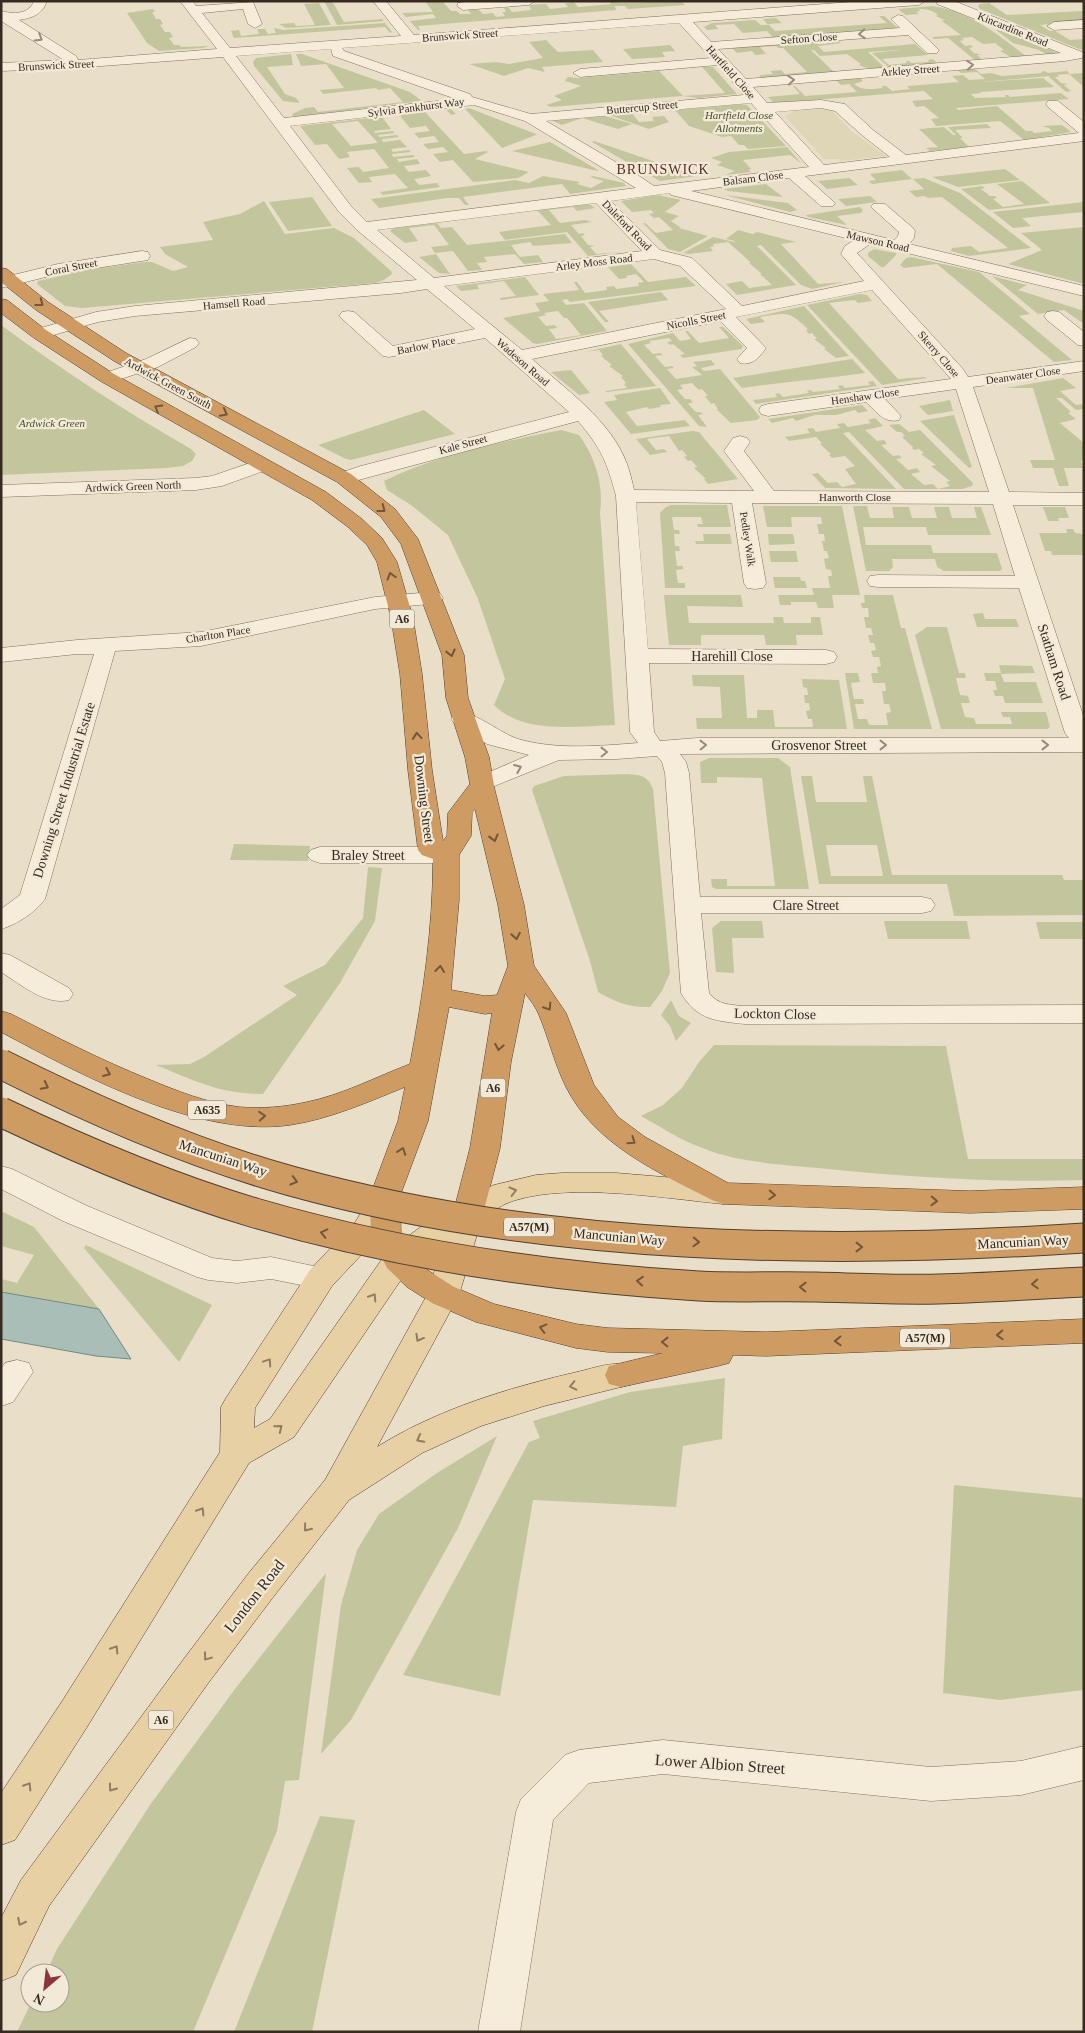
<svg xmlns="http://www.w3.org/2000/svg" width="1085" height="2033" font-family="Georgia,serif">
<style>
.farmland{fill:#ded6b6}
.green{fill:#c3c69d;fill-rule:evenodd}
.water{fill:#a9beb7;stroke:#708b84}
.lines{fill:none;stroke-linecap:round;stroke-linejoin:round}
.minor-casing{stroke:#83715f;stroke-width:1}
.major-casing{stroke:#524033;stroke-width:1}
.highway-casing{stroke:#524033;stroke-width:1}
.minor{fill:#f5ecda;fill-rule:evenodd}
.major{fill:#e8d0a5;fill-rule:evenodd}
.highway{fill:#ce9b63;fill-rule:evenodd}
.highway-bridge-casing{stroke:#524033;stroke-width:31;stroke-linecap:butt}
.highway-bridge{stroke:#ce9b63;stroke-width:29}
.oneway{stroke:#968b7e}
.oneway2{stroke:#73573b}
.oneway3{stroke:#8f7d63}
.labels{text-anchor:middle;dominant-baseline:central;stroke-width:4.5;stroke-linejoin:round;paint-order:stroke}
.far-street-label{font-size:11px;fill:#362a21;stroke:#f2e9d7}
.far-park-label{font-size:11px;font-style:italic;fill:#47502a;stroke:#f2e9d7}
.shield{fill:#f2e9d7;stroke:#6e6358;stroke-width:1}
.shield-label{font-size:12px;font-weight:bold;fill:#362a21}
.far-quarter-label{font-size:14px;letter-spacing:1px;fill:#5d2f25;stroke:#f2e9d7}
.street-label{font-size:14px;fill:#362a21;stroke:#f2e9d7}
.near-street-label{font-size:16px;fill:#362a21;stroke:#f2e9d7}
</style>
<rect width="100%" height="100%" fill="#e9dec8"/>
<path class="farmland" d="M 817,109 L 832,111 L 851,131 L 886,156 L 841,161 L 839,159 L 824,159 L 785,116 L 794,111 Z"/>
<path class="green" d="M 324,1 L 332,1 L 344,22 L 382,19 L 384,21 L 337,25 Z
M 425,1 L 442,1 L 451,11 L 457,11 L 460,14 L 471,14 L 468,10 L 479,10 L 483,14 L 493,13 L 496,17 L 505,16 L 502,12 L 506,12 L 504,8 L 508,7 L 512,12 L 531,10 L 529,5 L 546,4 L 550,9 L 568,7 L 565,3 L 574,2 L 578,7 L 611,4 L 609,1 L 621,3 L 681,1 L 685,5 L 628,9 L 625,6 L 615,6 L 616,10 L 418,26 L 420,30 L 418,30 L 410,21 L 436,18 L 433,14 L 406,17 L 402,13 L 433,12 Z
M 319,3 L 331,25 L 286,28 L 279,24 L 294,23 L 296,26 L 315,25 L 304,4 Z
M 989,3 L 1007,15 L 1083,11 L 1084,21 L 1040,25 L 1050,31 L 1055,31 L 1070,40 L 1084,39 L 1084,51 L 980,9 L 978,6 L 980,4 Z
M 932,6 C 969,11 999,35 1027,57 L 1013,58 L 1000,51 L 1004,50 L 995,43 L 983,44 L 972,37 L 962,38 L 964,40 L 960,41 L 965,46 L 971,45 L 973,47 L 969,48 L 974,53 L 982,55 L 977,55 L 983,60 L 976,61 L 948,38 L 934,39 L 932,37 L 961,35 L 942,21 L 944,20 L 936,16 L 938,15 C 932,10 927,9 919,9 L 920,11 L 916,12 L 919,14 L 906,15 L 898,9 Z
M 153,9 L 155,12 L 152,12 L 156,19 L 160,19 L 163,24 L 160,25 L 165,32 L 170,32 L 173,37 L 169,38 L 174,45 L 179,45 L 181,47 L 209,46 L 203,48 L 159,51 L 147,43 L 127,13 Z
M 879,16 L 884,16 L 898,28 L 773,38 L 767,31 L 743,33 L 734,24 L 715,25 L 718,29 L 707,30 L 704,27 L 712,23 L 755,20 L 761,25 L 768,25 L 763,19 L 776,18 L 782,23 L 768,24 L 775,31 L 887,23 Z
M 385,23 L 392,32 L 390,33 L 385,27 L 234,38 L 231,31 L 239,30 L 241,36 L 259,34 L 257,29 L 265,29 L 268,34 L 276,33 L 274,28 L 283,30 Z
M 1000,29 L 1058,53 L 1047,55 L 1039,50 L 1013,43 L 996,30 Z
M 546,40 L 558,52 L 593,50 L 603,62 L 542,67 L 545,72 L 528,68 L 504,76 L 469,64 L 496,62 L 509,64 L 543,58 L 529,42 Z
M 837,40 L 841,43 L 818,46 L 824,52 L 915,44 L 928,55 L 882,59 L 889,65 L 907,63 L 906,61 L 909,61 L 911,63 L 929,62 L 928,60 L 933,59 L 938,64 L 890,68 L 872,53 L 901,50 L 868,52 L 885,68 C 874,69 868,69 859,65 L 861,64 L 847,54 L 820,56 L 814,50 L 811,50 L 834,72 L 762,78 L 759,75 L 773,74 L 770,71 L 781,70 L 785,74 L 807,72 L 783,48 L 778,48 L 776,46 L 760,47 L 766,54 L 755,55 L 752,51 L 737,53 L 732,48 L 815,41 L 818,44 L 827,44 L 824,41 Z
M 670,45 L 675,51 L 662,52 L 665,57 L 632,59 L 623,49 Z
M 291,54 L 293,65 L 267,67 L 285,94 L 296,98 L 300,103 L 283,101 L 254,66 L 253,62 L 256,58 Z
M 296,54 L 302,54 L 410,92 L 422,101 L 294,117 L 292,114 L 305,108 L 314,107 L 318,112 L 403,102 L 390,88 L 378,90 L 376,88 L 323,94 L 320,90 L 344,88 L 326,64 L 301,66 Z
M 702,67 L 713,67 L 737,94 L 698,98 L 682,96 L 551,107 L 546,105 L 562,100 L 554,96 L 581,86 L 565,81 L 568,77 L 578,78 L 659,71 L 683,96 L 725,93 Z
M 974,68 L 981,74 L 991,73 L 1002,76 L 1042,73 L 1041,72 L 1045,71 L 1048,73 L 1067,71 L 1070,74 L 1084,73 L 1084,87 L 1069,74 L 1057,75 L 1059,77 L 1055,77 L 1061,83 L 1068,84 L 1064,85 L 1071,91 L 1066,92 L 1049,77 L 1050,76 L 980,82 L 1043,78 L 1054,87 L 980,92 L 981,93 L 971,94 L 975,98 L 1006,97 L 1005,95 L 1008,95 L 1010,97 L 1061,93 L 1069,99 L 956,108 L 958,110 L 997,106 L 1026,131 L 1032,131 L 1034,133 L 1052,131 L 1049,128 L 1042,126 L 1062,125 L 1071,132 L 1024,140 L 1000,121 L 936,126 L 931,119 L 939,118 L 924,106 L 916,107 L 912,101 L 933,99 L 924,91 L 777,103 L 773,102 L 768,97 L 800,94 L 793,86 L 795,86 L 805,96 L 857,92 L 849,84 L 841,85 L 835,79 L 859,77 L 863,81 L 854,84 C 861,91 873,89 883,88 L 882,86 L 886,86 L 892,91 L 910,89 L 907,86 L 959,82 L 952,76 L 963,75 L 969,80 L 985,79 L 977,72 L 961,73 L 957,70 Z
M 741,104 L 747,105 L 786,146 L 748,149 L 744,145 L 739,145 L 731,136 L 722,137 L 689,126 L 675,110 Z
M 450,108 L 456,114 L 451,115 L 446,109 L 425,112 L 464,154 L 486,151 L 488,152 L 475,159 L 529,172 L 518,178 L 473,182 L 453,160 L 440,162 L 433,154 L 448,152 L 443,147 L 428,149 L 423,144 L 439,142 L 434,136 L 419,138 L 414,133 L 430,131 L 426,126 L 410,128 L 400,116 L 406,113 Z
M 469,108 L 536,134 L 536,135 L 502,148 L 465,109 Z
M 632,113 L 639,122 L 654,121 L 652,117 L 664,116 L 669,122 L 649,129 L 609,115 Z
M 605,116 L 632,124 L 618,129 L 582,118 L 562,125 L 553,121 L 554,120 Z
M 378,117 L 383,118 L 391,129 L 374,131 L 375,133 L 393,131 L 394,133 L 378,135 L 379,137 L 397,135 L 399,137 L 382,139 L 383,142 L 400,140 L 407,147 L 391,149 L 393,152 L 409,150 L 411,152 L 392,154 L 393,157 L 413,155 L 415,157 L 397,159 L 399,162 L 417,159 L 420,164 L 404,166 L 409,172 L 426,170 L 431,176 L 414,179 L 419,185 L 437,183 L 440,187 L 383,195 L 380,192 L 408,188 L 395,174 L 369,177 L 372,182 L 359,183 L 347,168 L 359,167 L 363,172 L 389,168 L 374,149 L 347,152 L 350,157 L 339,159 L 327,144 L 315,145 L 300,126 ZM 358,121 L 377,142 L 377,143 L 351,146 L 332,124 Z
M 987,124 L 991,128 L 955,130 L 963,138 L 960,138 L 969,147 L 930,151 L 926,148 L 938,147 L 919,129 L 944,127 L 953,135 L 956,135 L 948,127 Z
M 594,141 L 697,176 L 660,181 L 592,142 Z
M 550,142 L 598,170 L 598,171 L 512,151 Z
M 787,147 L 801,163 L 790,155 L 743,160 L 751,169 L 749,170 L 751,172 L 725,175 L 735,171 L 717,165 L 722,162 L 711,158 L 729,152 Z
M 1005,169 L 1020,180 L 958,187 L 932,177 Z
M 902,170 L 912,179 L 924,178 L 960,193 L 1031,248 L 969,256 L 951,251 L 952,248 L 971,246 L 979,252 L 1008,248 L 942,197 L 928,198 L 924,196 L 916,197 L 909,191 L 924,189 L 913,179 L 872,184 L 869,181 L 876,180 L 870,174 Z
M 543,176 L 580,182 L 577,184 L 591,188 L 604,181 L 590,177 L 593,176 L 624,183 L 626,186 L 570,194 L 562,184 L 463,197 L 469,205 L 465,205 L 459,198 L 447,198 L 379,208 L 371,199 L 515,180 L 529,183 Z
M 849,178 L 858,185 L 827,189 L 818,181 Z
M 1022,181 L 1050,203 L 989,210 L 961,189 L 982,186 L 985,188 L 981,189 L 990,196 L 995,196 L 997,198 L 993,199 L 1003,207 L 1024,204 L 997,184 Z
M 766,184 L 783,197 L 728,191 L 724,189 Z
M 657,195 L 681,200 L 665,212 L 679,216 L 671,221 L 680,227 L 679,228 L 708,236 L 680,252 L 668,249 L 643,223 L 645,223 L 656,233 L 673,230 L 659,217 L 654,218 L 649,214 L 654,213 L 651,210 L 632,212 L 621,201 Z
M 725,195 L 788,203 L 797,210 L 790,212 Z
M 870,196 L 877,202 L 846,206 L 838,199 Z
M 312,197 L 332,226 L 288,231 L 269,202 Z
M 264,201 L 285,234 L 334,228 L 354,238 L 392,272 L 391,275 L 382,281 L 375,283 L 82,308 L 65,306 L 37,284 L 38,281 L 87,270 L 145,262 L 152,262 L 173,271 L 188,267 L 165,254 L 160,247 L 213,240 L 203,222 L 240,214 Z
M 1084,202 L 1084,212 L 1022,218 L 1031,226 L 1013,228 L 993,212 Z
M 589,204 L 595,208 L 577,211 L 573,207 L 549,210 L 560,223 L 585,220 L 592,222 L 571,225 L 579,234 L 583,233 L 585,235 L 581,236 L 588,245 L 595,246 L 590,247 L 596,254 L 619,252 L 588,256 L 567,232 L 505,240 L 499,232 L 551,225 L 537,210 Z
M 860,207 L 863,210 L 861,213 L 837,216 L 847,225 L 808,217 L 806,215 Z
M 437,223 L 441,228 L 452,227 L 467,245 L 565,234 L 572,243 L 533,246 L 530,242 L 511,245 L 520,257 L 538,255 L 543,262 L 524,264 L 515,254 L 484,257 L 487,262 L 477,263 L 482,270 L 468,271 L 453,251 L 435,253 L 431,247 L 449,245 L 434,225 L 409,228 L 418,241 L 405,243 L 390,231 L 394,228 Z
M 1084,227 L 1084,284 L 1008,264 L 1042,250 L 1021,233 Z
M 738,230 L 753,234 L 757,232 L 796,242 L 781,244 L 818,284 L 844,282 L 812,289 L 801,285 L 761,245 L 757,246 L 796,285 L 737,295 L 726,284 L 742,281 L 749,288 L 772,285 L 760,274 L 762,274 L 749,263 L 751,263 L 747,259 L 728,242 L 713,244 L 714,246 L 710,247 L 713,251 L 689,254 L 683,253 L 713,237 L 734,242 L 735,241 L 726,239 Z
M 874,249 L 896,253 L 896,255 L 884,267 L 881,267 L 868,256 L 868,253 Z
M 436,254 L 450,274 L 439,273 L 419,257 Z
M 911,257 L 979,272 L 1030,314 L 1019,316 L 1072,360 L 1054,362 L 937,264 L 904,268 L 900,265 L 906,258 Z
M 631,264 L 648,282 L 686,277 L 696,286 L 570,302 L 567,299 L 562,300 L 566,305 L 584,303 L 607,331 L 537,344 L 533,343 L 503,318 L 540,311 L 535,303 L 549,301 L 543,294 L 579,290 L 574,282 L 577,282 L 585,293 L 607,290 L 606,287 L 614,286 L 616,289 L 639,286 L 638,283 L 644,282 L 636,274 L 626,276 L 627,278 L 619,279 L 608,267 ZM 558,311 L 564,318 L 567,318 L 581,335 L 556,339 L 549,329 L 557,328 L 555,325 L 546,326 L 538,317 L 546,315 L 544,313 Z
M 992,276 L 1027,285 L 1018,290 L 1084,311 L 1084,324 L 1064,310 L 1038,314 Z
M 525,277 L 539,295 L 501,300 L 500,298 L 516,296 L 504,281 L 477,285 L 479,289 L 461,291 L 456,286 Z
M 661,292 L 668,300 L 599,311 L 609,322 L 605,322 L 588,302 Z
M 860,294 L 867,295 L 872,301 L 858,303 L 855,300 L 829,303 L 898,379 L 925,377 L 927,378 L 882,385 L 807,305 Z
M 804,306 L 849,356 L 836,358 L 824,349 L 826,348 L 814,339 L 817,339 L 812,333 L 809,334 L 806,330 L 808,329 C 788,312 791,312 760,317 L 765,322 L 751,324 L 746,319 Z
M 1,325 C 62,370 125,411 191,449 L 196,454 L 192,461 L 183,466 L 167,468 L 1,475 Z
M 719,327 L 723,327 L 743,346 L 741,349 L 683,358 L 680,355 L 685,354 L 673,344 L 670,345 L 667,342 L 672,341 L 669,338 L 649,341 L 651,343 L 644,345 L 653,354 L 660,353 L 663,355 L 655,356 L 665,367 L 672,366 L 674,368 L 667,369 L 676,379 L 702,375 L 692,367 L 697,366 L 693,362 L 711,360 L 715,365 L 701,368 L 704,371 L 720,369 L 760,417 L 757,420 L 731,423 L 716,409 L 718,409 L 714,403 L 711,404 L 705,396 L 708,396 L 702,389 L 699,390 L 692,383 L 680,385 L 683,389 L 677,390 L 685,399 L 690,399 L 693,402 L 688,404 L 696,412 L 700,412 L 703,414 L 698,415 L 707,427 L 699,426 L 628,344 L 673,333 L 680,341 L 691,339 L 685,331 L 688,331 L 699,343 L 729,338 Z
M 621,344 L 656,386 L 607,392 L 605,391 L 627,388 L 624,384 L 626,383 L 621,377 L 623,376 L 609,366 L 612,365 L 601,356 L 603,355 L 599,350 L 585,352 Z
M 852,359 L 865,373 C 822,379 785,382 742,388 L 733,378 Z
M 571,370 L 590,393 L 579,395 L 551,372 Z
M 1063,378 L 1076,388 L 1060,391 L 1076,405 L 1084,404 L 1084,409 L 1076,410 L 1062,398 L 1056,398 L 1071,412 L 1068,413 L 1076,419 L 1060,423 L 1084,443 L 1084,460 L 1081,461 L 1083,468 L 1064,468 L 1069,486 L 1059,486 L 1053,468 L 1033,468 L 1030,460 L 1055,460 L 1033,388 L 1006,388 Z
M 873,381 L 877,386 L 756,404 L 753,400 L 777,397 L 775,394 L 779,393 L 783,397 L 809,393 L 807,391 L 811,390 L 813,392 L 840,389 L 838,386 L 842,385 L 845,388 L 870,385 L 868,382 Z
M 660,388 L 671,404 L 660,405 L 661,407 L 649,409 L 647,407 L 626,412 L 637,426 L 685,420 L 690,426 L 631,434 L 604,402 L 617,400 L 614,395 Z
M 950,400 L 953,411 L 928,415 L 919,406 Z
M 862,405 L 868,411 L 858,413 L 855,410 L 836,415 L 815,415 L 796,421 L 793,418 L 772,423 L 768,419 Z
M 424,410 L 455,434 L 351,460 L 346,459 L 318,445 Z
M 954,415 L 972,467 L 969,468 L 920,421 Z
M 875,418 L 883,426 L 865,430 L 877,441 L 884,440 L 887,444 L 881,445 L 893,456 L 899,455 L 902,458 L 896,459 L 908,470 L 917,468 L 920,472 L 911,474 L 924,485 L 933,484 L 938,489 L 950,486 L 946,482 L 950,481 L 931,466 L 936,465 L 921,454 L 924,453 L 919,449 L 914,450 L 912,448 L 913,447 L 902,437 L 905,436 L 901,432 L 897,432 L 889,425 L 899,424 L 909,432 L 920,430 L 973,483 L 972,486 L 962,489 L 904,489 L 849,432 L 843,433 L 896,489 L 825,488 L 812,474 L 818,473 L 828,483 L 837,482 L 842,487 L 856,484 L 845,469 L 855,466 L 845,456 L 832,458 L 829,455 L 831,454 L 820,444 L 822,443 L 816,437 L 789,441 L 785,437 L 810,433 L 807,429 L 813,428 L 816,432 L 840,428 L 837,424 L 844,423 L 848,427 L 871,423 L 868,420 Z
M 561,430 L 579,435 C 595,457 604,485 600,512 L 615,725 C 576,726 524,735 494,705 L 505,679 L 478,599 L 448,535 L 411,505 L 387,490 L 384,481 C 439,454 502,442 561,430 Z
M 692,431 L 699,432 L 738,479 L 708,484 L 704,479 L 706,479 L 694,468 L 697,467 L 691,460 L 688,461 L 684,457 L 687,456 L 682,450 L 679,451 L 669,436 L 647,439 L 656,450 L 664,449 L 667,452 L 650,455 L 636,439 Z
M 671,505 L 727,505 L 731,527 L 698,527 L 697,524 L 703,524 L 701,517 L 672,517 L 674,530 L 679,530 L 680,534 L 674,534 L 675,546 L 679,546 L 680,551 L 675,551 L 677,566 L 683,566 L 683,569 L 676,570 L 678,583 L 685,583 L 685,588 L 665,588 L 660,513 L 666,507 Z
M 763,506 L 842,506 L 860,595 L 832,595 L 834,608 L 818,608 L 816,602 L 791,602 L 791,605 L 780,605 L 778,595 L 814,595 L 812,588 L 830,588 L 828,576 L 832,576 L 831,570 L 826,569 L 824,559 L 829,558 L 827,551 L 824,551 L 822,541 L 825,541 L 824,534 L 819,534 L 817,524 L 822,524 L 821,517 L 791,517 L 792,527 L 767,527 Z
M 853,506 L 867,506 L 870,518 L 894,518 L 892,507 L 909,507 L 912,518 L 937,518 L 934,507 L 949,507 L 952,518 L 977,518 L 974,507 L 981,507 L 991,535 L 928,535 L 926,527 L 863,527 L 866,545 L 931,545 L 933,553 L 997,553 L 1002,569 L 1000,571 L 944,571 L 937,567 L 935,559 L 892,559 L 893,567 L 889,571 L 866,571 Z
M 1043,507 L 1065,507 L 1069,518 L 1058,518 L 1059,521 L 1048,521 Z
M 1066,529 L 1073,529 L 1075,533 L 1084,534 L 1084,555 L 1052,555 L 1051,551 L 1045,551 L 1039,533 L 1067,533 Z
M 703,534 L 730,534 L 732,544 L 696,544 L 695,541 L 704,541 Z
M 768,534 L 793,534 L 795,544 L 769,545 Z
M 769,551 L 796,551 L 798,562 L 771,562 Z
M 773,577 L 800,577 L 801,581 L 805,581 L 807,588 L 775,588 Z
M 664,595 L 741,595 L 743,607 L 687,606 L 689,623 L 774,623 L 773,617 L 783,617 L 784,623 L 811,623 L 811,617 L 820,617 L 823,635 L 796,635 L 797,645 L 766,645 L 764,635 L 701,635 L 701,645 L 669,645 Z
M 864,595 L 893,595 L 901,628 L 905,628 L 932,729 L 854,729 L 845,673 L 858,673 L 860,682 L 851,683 L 854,699 L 863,699 L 864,704 L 855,704 L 858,719 L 867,719 L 869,725 L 888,725 L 886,713 L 891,712 L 889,704 L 884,704 L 882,691 L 886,691 L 885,683 L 873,683 L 871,673 L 878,673 L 877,667 L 881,666 L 879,657 L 873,657 L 871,651 L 876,650 L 874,643 L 870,643 L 868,635 L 873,635 L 871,628 L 866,628 L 864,617 L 869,617 L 868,608 L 862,608 L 861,603 L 865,603 Z
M 983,613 L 985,619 L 1016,619 L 1019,627 L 977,627 L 973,614 Z
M 927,627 L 947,627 L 959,673 L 965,673 L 966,678 L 956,678 L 960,695 L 968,696 L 970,703 L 961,703 L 965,717 L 974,718 L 976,724 L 1012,724 L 1010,717 L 1003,717 L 1001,712 L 1046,712 L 1050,727 L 1047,729 L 941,729 L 915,635 Z
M 999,665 L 1032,666 L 1035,673 L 1001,674 L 1004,682 L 1036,682 L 1043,703 L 1005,703 L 1003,696 L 995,696 L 993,690 L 997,690 L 995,681 L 986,681 L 984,673 L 1001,673 Z
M 692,675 L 744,675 L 747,718 L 757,718 L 757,710 L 773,710 L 775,727 L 813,727 L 812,719 L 808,719 L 806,711 L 810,710 L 809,703 L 805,703 L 804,695 L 808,695 L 807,688 L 803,687 L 802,679 L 839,680 L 847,729 L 697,729 L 696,718 L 722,718 L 720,687 L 693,686 Z
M 709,758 L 778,758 L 790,767 L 809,889 L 716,889 L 712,887 L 711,879 L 727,879 L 727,886 L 775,886 L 762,778 L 717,777 L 717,783 L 701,783 L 700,762 Z
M 628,774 C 641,775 648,776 653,789 L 670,973 L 662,991 L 650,1007 C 630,1008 615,1002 598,992 L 590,961 L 532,790 L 534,786 L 564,776 Z
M 801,776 L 812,776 L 816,802 L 867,802 L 863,776 L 872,776 L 892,875 L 1062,875 L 1064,880 L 1084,880 L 1084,915 L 954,916 L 947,884 L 819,884 ZM 826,845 L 877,845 L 883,876 L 831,876 Z
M 234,844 L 310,846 L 308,861 L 230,860 Z
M 368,867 L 382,868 L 375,921 L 340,983 L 263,1094 C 220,1094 195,1081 156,1065 L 190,1064 L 204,1057 L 297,995 L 283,986 L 325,965 L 363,918 Z
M 721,921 L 762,921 L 764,938 L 732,938 L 734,973 L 716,972 L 712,928 Z
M 884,921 L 967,921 L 970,939 L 888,939 Z
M 1036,922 L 1084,922 L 1084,939 L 1040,939 Z
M 671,1000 L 679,1016 L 691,1023 L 676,1041 L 670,1026 L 661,1015 Z
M 714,1045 L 946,1046 L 968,1159 L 1084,1159 L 1084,1180 C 995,1183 905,1177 818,1168 C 784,1165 737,1162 705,1149 C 682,1141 662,1128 641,1116 L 663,1105 L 682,1088 L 699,1062 Z
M 1,1211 L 34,1227 L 99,1309 L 1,1292 L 1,1279 L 17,1283 L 34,1255 L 1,1246 Z
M 86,1245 L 212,1305 L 179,1362 L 84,1248 Z
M 725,1378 L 722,1439 L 683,1446 L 676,1507 L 533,1500 L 500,1696 L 403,1675 L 529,1442 L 540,1438 L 533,1421 L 630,1392 Z
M 497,1436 L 458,1528 L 351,1720 L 321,1754 L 341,1605 L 357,1550 L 379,1514 L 437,1473 Z
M 954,1485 L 1084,1498 L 1084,1690 L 1000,1700 L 943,1693 Z
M 326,1573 L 299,1780 L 285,1781 L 277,1831 L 193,2032 L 17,2032 L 31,2003 L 60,2003 L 60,1973 L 46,1973 L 57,1949 L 150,1805 L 235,1689 Z
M 320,1816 L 355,1820 L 312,2032 L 234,2032 Z"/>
<path class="water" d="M 1,1292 L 99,1309 L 131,1359 L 96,1356 L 1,1339 Z"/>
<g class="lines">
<g class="minor-casing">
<path id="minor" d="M 34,1 L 47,1 C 42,15 32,18 19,20 L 76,56 L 78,60 L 217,49 L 180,1 L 193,1 L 196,6 L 253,2 L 262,24 L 255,28 L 248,24 L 243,9 L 202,13 L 230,48 L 401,36 L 373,1 L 386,1 L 414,35 L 864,1 L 925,1 L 919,5 L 693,22 L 711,42 L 900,28 L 891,19 L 898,15 L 903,16 L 939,50 L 937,53 L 927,53 L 908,35 L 718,49 L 746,79 L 1061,53 L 937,4 L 936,1 L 954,1 L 1082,52 L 1084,55 L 1082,58 L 1065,61 L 753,87 L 767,103 L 821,100 L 845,104 L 873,130 L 906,155 L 1079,133 L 1048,107 L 1046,104 L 1048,101 L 1058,101 L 1084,122 L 1084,141 L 805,176 L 835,203 L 833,206 L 821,206 L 789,178 L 691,191 L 894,240 L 898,236 L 899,232 L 871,207 L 873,204 L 885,204 L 913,228 L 915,231 L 914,238 L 909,244 L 1084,286 L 1084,296 L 870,244 L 857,253 L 963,369 L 968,377 L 1084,361 L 1084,371 L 973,387 L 1009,492 L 1084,493 L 1084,505 L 1013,505 L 1084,718 L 1084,752 L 680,754 L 686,762 L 689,773 L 700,897 L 922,897 L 931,899 L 935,905 L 931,911 L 922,913 L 701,913 L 709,993 C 718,1005 731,1005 745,1006 L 1084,1005 L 1084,1023 L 745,1024 C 716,1021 697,1020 681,993 L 665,773 L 662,762 L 657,756 L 617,759 L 559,760 L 482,791 L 473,789 L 470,784 L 473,779 L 529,755 L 487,744 L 455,724 L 451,719 L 455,714 C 474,709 497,732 518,739 C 556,750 599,746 638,743 L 630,732 L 616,496 C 607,462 601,448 578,421 L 351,482 L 344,484 L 337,482 L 334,478 L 337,474 L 361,466 L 569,412 L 485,338 L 389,357 L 383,356 L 339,316 L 342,312 L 348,311 L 354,312 L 393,346 L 475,329 L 427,289 L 401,293 L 135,316 L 98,322 L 40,339 L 34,338 L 31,334 L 34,330 L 96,312 L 135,306 L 417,280 L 357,230 L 339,212 L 223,57 L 74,68 L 1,71 L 1,63 L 64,60 L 1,21 L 1,11 C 13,14 29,15 34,1 ZM 679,23 L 711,58 L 580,69 L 573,73 L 580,77 L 718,65 L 744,95 L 531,114 L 472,97 L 470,94 L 344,51 L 342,48 ZM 331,49 L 333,56 L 456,99 L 284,118 L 236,56 ZM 751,103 L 809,167 L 654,186 L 636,174 L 546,121 ZM 474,105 L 525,121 L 636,188 L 367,222 L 351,206 L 290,126 ZM 821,108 L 835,111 L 863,136 L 890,157 L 824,165 L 775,112 ZM 670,193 L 671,195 L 854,240 L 845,246 L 841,254 L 864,281 L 742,306 L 692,258 L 660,250 L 611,201 ZM 596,203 L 642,251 L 434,278 L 377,230 ZM 654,259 L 680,266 L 726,309 L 522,350 L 444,286 ZM 872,290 L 951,379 L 768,404 L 761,406 L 759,410 L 761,414 L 768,416 L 866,402 C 876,411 884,424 899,420 L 901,416 L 885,399 L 956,389 L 989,492 L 774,491 L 744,451 L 750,442 L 747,438 L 740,436 L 733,438 L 724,451 L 754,491 L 634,490 C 632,481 630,472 627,464 C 611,420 565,389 532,359 L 720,321 L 747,348 L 737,359 L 740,363 C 752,366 759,358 766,348 L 736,317 ZM 636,502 L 732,503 L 744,583 L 747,588 L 755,589 L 763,588 L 766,583 L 752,503 L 993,504 L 1015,576 L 878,575 L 870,576 L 867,581 L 870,586 L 878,587 L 1019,588 L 1065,733 L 1069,738 L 697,738 L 660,741 L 654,732 L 649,663 L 826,664 L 834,662 L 837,657 L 834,652 L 826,650 L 648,649 Z
M 474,1 L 535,1 L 529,5 L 463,10 L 457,6 L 458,3 Z
M 1084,20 L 1084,28 L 1054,30 L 1047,26 L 1054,22 Z
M 142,251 L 148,252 L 150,256 L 148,260 L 58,274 L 1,288 L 1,278 L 58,264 Z
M 1053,311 L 1059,312 L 1084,332 L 1084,346 L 1078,345 L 1047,320 L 1044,316 L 1047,312 Z
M 190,338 L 196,339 L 199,343 L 196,347 L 158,367 L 108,383 L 102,382 L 99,378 L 102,374 L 146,359 Z
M 262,459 L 269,461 L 272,465 L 269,469 L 222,486 L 196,490 L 1,497 L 1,485 L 196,478 L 212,476 Z
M 432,592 L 440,593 L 443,598 L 440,603 L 375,609 L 201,646 L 115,651 L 45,899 C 36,912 16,925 1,929 L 1,909 L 20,895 L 94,654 L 77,654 L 1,662 L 1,648 L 77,640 L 201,632 L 375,597 Z
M 320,847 L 446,847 L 455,850 L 459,855 L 455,860 L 446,863 L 320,863 L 311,860 L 307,855 L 311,850 Z
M 1,953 L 10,955 L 69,988 L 73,994 L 69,1000 C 46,1006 20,984 1,972 Z
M 1,1166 L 12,1169 L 85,1205 L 212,1258 L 237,1261 L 271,1257 L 332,1270 L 337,1278 L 332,1286 L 321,1289 L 271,1279 L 237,1283 L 208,1280 L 197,1277 L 63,1221 L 1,1189 Z
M 17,1360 L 29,1363 L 33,1372 L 13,1402 L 1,1406 L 1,1369 L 5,1363 Z
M 663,1740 L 931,1767 L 1021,1761 L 1084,1746 L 1084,1780 L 1021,1795 L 931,1801 L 663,1774 L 589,1783 L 553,1820 L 520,2032 L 478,2032 L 516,1812 L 521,1799 L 565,1755 L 579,1750 Z"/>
</g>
<g class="major-casing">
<path id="major" d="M 562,1173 L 616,1173 L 723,1182 L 734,1186 L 738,1193 L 734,1200 L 723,1204 C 664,1198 572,1183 516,1200 C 504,1203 492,1212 482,1218 L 459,1295 L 377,1447 C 438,1409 508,1388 577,1372 C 595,1368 614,1360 633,1366 L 637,1375 L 633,1384 L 544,1406 L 481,1426 L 422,1453 L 349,1500 L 274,1596 L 209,1682 L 49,1906 L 16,1975 L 1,1981 L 1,1918 L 21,1880 L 183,1660 L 248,1574 L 325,1480 L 427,1295 L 444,1241 L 409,1268 L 294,1437 L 249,1463 L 87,1727 L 15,1840 L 1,1845 L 1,1793 L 61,1703 L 220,1452 L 221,1407 L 226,1398 L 310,1270 L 356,1221 L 374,1189 L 385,1185 L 396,1189 L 400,1196 L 379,1236 L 332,1286 L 255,1408 L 254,1428 L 270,1419 L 387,1252 L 430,1220 L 458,1202 L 494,1185 L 536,1175 Z"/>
</g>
<g class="highway-casing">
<path id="highway" d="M 1,268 L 7,269 L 48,302 L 126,353 L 351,474 L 395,509 L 418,539 L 464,655 L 468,698 L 489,757 L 495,791 L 524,905 L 534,966 L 566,1013 L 594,1085 L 618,1117 L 645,1137 L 728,1183 L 970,1191 L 1084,1187 L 1084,1209 L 970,1213 L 723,1204 L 712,1200 C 658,1172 595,1145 566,1087 C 555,1065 549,1039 539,1015 C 536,1007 530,1000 525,993 L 511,1062 L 500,1148 L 484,1210 L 480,1218 L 469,1221 L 458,1218 L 454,1210 L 470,1148 L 492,1013 L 485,1014 L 449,1007 L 428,1121 L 400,1196 L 401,1235 L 410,1253 L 429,1271 L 454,1287 L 494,1304 L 576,1324 L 608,1328 L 766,1332 L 1084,1319 L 1084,1343 L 766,1356 L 733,1355 L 729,1363 L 718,1366 L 621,1387 L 609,1384 L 605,1375 L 609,1366 L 663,1353 L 608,1352 L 576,1348 L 476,1322 L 432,1303 L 407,1287 L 387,1268 L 371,1235 L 370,1196 L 398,1121 L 405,1087 C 368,1102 330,1119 290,1125 C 197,1138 82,1075 1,1032 L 1,1011 L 11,1014 C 56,1037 101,1060 148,1079 C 177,1091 207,1103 239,1107 C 261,1109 285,1107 307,1102 C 342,1095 376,1077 410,1064 C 423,996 433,928 433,859 L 422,855 L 418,850 L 408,770 L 400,674 L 391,618 L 377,562 L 367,545 L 348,527 L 312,500 L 102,382 L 34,338 L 1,313 L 1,299 L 7,300 L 46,330 L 114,374 L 326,492 L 362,519 L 382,538 L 397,562 L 413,618 L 422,674 L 432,770 L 443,841 L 447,836 L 448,813 L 470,784 L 465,757 L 446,698 L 442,655 L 401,544 L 381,517 L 337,482 L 114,361 L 36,310 L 1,282 ZM 475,809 L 498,905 L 508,966 L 497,995 L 485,996 L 451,990 L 459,900 L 459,855 L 471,836 L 472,813 Z"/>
</g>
<use href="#minor" class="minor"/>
<use href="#major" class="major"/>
<use href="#highway" class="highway"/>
<g class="highway-bridge-casing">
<path id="highway-bridge" d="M 1,1064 C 94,1111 190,1153 291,1181 C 543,1251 824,1255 1084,1238
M 1,1112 C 83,1151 167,1187 255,1213 C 399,1255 549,1277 699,1286 C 738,1288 777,1286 816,1287 C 857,1288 898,1290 939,1289 C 987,1288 1036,1284 1084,1282"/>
</g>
<use href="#highway-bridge" class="highway-bridge"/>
</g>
<defs><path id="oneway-chevron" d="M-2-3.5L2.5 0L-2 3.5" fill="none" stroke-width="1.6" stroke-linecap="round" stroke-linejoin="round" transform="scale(1.25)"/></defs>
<g class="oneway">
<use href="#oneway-chevron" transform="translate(862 34) rotate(176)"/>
<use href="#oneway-chevron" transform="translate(39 38) rotate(32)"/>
<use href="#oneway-chevron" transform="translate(970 65) rotate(-5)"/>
<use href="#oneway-chevron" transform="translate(791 80) rotate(-5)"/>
<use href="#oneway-chevron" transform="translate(703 745) rotate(-1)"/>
<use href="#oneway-chevron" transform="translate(883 745)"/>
<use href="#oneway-chevron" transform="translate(1045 745)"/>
<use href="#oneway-chevron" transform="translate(604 752) rotate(-1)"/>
<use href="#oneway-chevron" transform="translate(518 768) rotate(-23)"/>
</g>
<g class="oneway2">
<use href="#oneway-chevron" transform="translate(40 303) rotate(37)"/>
<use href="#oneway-chevron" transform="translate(158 408) rotate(-150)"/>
<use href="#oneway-chevron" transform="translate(224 413) rotate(28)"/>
<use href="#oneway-chevron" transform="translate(382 509) rotate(38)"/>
<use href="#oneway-chevron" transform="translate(391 576) rotate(-106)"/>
<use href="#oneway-chevron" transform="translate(451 653) rotate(76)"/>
<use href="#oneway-chevron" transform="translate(417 736) rotate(-95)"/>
<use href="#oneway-chevron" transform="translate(494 838) rotate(76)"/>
<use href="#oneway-chevron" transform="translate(516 936) rotate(80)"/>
<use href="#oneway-chevron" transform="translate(440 969) rotate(-83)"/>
<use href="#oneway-chevron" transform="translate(548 1007) rotate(57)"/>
<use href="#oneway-chevron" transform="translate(499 1047) rotate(100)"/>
<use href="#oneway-chevron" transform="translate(107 1073) rotate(23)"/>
<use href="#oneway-chevron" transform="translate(45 1086) rotate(27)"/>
<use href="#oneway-chevron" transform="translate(262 1116) rotate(-5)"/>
<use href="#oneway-chevron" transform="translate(632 1141) rotate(35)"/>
<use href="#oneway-chevron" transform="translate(402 1151) rotate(-70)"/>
<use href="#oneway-chevron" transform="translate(294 1181) rotate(16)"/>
<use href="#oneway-chevron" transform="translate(772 1195) rotate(3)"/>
<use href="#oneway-chevron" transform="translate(934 1201) rotate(2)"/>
<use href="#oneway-chevron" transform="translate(324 1233) rotate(-167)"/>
<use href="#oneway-chevron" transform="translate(696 1242) rotate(2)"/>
<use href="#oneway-chevron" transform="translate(859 1247)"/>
<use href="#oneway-chevron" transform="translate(640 1281) rotate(-175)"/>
<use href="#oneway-chevron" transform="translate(1035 1284) rotate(177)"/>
<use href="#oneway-chevron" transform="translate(803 1287) rotate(-179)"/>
<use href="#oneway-chevron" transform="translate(543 1328) rotate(-166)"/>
<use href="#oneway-chevron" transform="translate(1000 1335) rotate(178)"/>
<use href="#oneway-chevron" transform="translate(838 1341) rotate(178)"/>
<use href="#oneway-chevron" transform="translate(665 1342) rotate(-179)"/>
</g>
<g class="oneway3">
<use href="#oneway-chevron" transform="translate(513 1191) rotate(-14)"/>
<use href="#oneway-chevron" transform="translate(373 1297) rotate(-57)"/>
<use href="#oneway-chevron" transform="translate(419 1338) rotate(119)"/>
<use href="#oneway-chevron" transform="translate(268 1362) rotate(-56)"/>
<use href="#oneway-chevron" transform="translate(573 1386) rotate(167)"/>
<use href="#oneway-chevron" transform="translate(279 1428) rotate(-39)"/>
<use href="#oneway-chevron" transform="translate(420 1439) rotate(152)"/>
<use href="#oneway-chevron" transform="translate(201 1511) rotate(-58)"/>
<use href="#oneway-chevron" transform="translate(307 1528) rotate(129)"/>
<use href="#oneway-chevron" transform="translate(115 1649) rotate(-58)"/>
<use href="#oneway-chevron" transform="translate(207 1657) rotate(127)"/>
<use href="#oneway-chevron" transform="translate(28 1786) rotate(-57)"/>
<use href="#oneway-chevron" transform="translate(112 1788) rotate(126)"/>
<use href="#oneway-chevron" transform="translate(21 1922) rotate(117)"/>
</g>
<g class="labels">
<g class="far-street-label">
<text transform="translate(1013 29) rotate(22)">Kincardine Road</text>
<text transform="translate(460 35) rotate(-4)">Brunswick Street</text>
<text transform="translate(809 38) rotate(-4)">Sefton Close</text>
<text transform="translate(56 65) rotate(-3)">Brunswick Street</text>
<text transform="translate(910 70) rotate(-4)">Arkley Street</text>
<text transform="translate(731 72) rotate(48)">Hartfield Close</text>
<text transform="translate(416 107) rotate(-7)">Sylvia Pankhurst Way</text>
<text transform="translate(642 107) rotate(-5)">Buttercup Street</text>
<text transform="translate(753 178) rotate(-7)">Balsam Close</text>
<text transform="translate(627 225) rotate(46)">Daleford Road</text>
<text transform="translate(878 241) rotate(13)">Mawson Road</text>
<text transform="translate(594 262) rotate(-7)">Arley Moss Road</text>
<text transform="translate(71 267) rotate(-11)">Coral Street</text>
<text transform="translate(234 303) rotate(-5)">Hamsell Road</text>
<text transform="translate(696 320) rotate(-11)">Nicolls Street</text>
<text transform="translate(426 345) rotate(-11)">Barlow Place</text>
<text transform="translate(939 354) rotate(49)">Skerry Close</text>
<text transform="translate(523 362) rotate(41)">Wadeson Road</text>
<text transform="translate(1023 375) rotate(-8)">Deanwater Close</text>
<text transform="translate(168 383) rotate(28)">Ardwick Green South</text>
<text transform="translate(865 396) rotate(-8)">Henshaw Close</text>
<text transform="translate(463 444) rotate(-15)">Kale Street</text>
<text transform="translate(133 486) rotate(-2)">Ardwick Green North</text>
<text x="855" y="497">Hanworth Close</text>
<text transform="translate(748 539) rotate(81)">Pedley Walk</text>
<text transform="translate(218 634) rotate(-9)">Charlton Place</text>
</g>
<g class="far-park-label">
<text x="739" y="115">Hartfield Close<tspan x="739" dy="13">Allotments</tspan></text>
<text x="52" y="423">Ardwick Green</text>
</g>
<g class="shield">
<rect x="389.5" y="609.5" width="25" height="19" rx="4"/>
<rect x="480.5" y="1078.5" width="25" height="19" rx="4"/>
<rect x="188" y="1100.5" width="38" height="19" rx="4"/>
<rect x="504" y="1217.5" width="50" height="19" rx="4"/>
<rect x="900" y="1328.5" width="50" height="19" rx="4"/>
<rect x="148.5" y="1710.5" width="25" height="19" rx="4"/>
</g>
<g class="shield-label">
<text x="402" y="619">A6</text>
<text x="493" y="1088">A6</text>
<text x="207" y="1110">A635</text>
<text x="529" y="1227">A57(M)</text>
<text x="925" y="1338">A57(M)</text>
<text x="161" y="1720">A6</text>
</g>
<g class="far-quarter-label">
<text x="663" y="169">BRUNSWICK</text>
</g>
<g class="street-label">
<text x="732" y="656">Harehill Close</text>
<text transform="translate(1054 662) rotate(72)">Statham Road</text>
<text x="819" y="745">Grosvenor Street</text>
<text transform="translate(64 790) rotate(-73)">Downing Street Industrial Estate</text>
<text transform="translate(424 799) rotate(83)">Downing Street</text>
<text x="368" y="855">Braley Street</text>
<text x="806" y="905">Clare Street</text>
<text transform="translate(775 1014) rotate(1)">Lockton Close</text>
<text transform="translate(223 1158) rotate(18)">Mancunian Way</text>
<text transform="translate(619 1237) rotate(5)">Mancunian Way</text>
<text transform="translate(1023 1242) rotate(-3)">Mancunian Way</text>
</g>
<g class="near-street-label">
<text transform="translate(254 1596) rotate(-52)">London Road</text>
<text transform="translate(720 1764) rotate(4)">Lower Albion Street</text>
</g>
</g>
<rect width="1085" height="2033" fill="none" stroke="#362a21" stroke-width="5"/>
<g transform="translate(45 1988) rotate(208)"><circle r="24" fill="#f2e9d7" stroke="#a79d8e"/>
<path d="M0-4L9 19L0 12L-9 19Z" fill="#8b363a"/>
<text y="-8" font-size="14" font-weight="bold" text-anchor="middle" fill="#362a21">N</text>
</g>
</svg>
